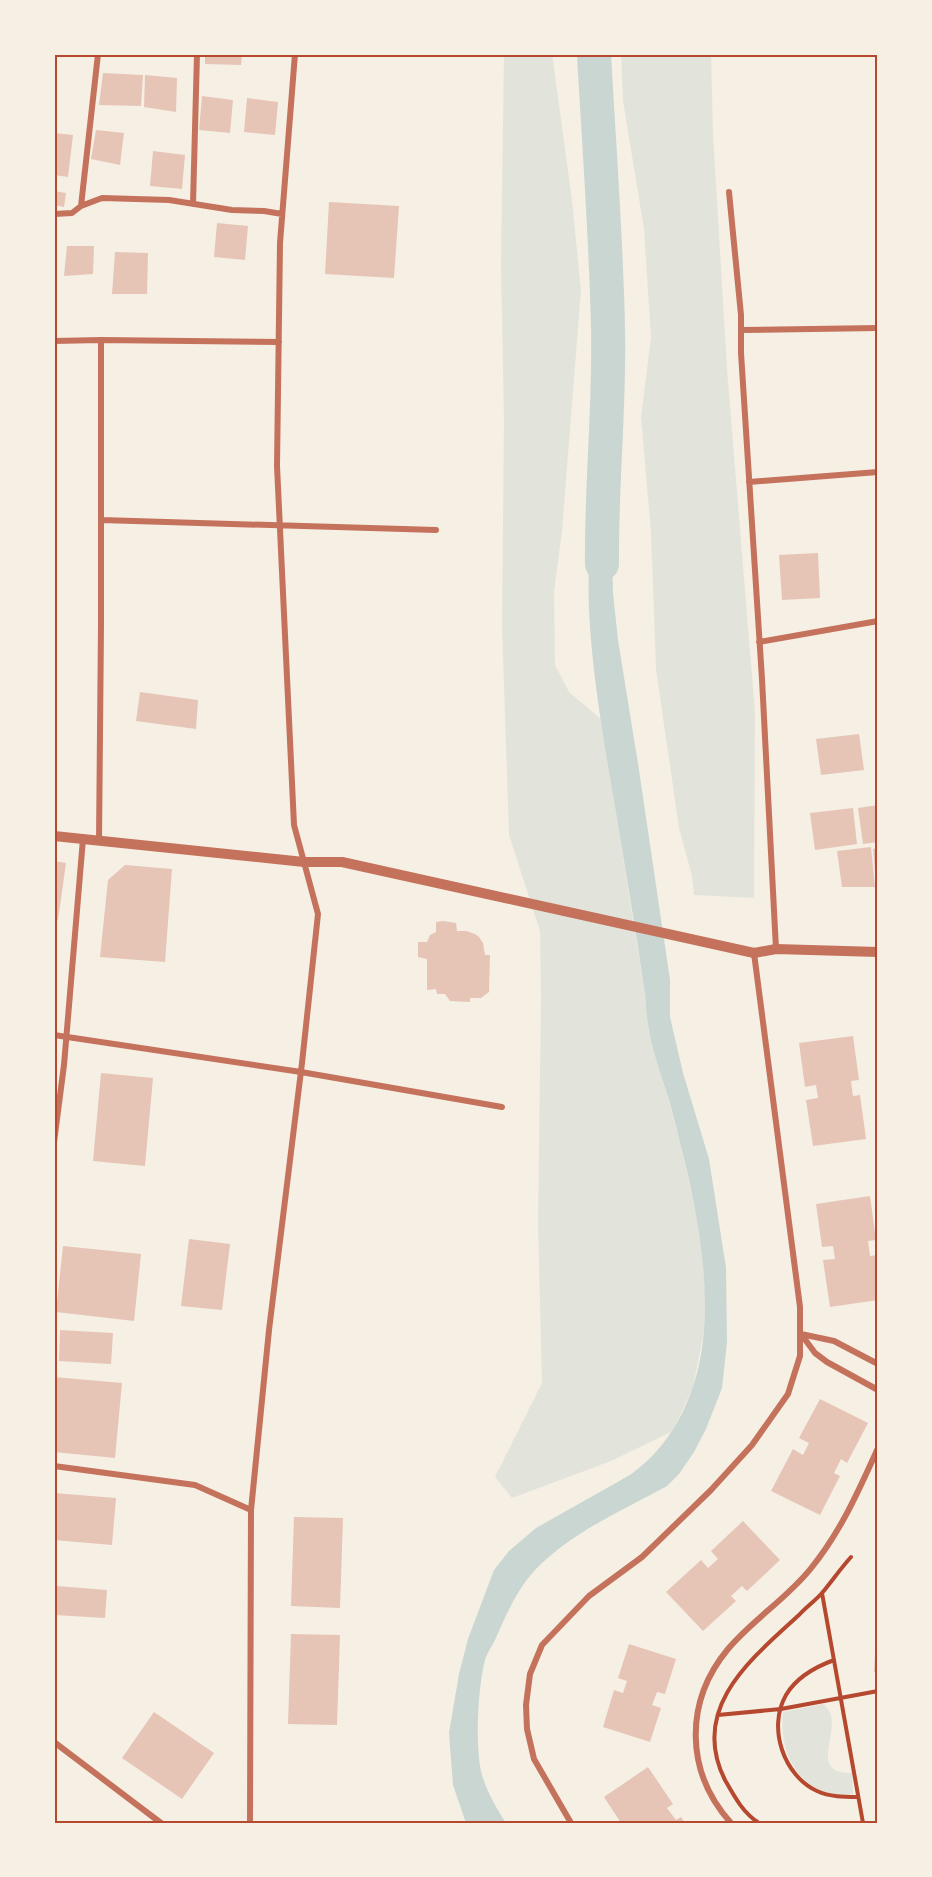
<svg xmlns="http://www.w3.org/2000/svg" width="932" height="1877" font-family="Georgia,serif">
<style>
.green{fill:#e2e4dc}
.water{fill:#c9d6d2}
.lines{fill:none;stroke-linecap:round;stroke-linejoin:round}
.river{stroke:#c9d6d2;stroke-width:34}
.building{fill:#e6c5b7}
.path{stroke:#b5482f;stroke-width:4}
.minor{stroke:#c5725c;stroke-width:6}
.tertiary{stroke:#c5725c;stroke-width:10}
.neatline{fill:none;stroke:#b5482f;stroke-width:2}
</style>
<rect width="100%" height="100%" fill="#f6efe4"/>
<path class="green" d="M 504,54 L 552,54 L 572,200 L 581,290 L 562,531 L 554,592 L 555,665 L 569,692 L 601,719 L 643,982 L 649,1031 L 681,1145 L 701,1234 L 705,1292 L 704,1332 L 693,1387 L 673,1431 L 611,1461 L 512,1498 L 495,1477 L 542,1383 L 538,1225 L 541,999 L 540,931 L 509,835 L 502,626 L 504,420 L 501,264 Z
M 621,54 L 711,54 L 713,133 L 727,369 L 755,713 L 754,898 L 694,895 L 692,876 L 679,828 L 656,669 L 651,532 L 641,417 L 651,337 L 644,229 L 623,101 Z
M 823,1704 C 850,1723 802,1774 852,1773 L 853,1794 C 845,1794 837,1795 830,1793 C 793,1784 779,1746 783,1712 Z"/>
<path class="water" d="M 602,517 L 611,525 L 613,593 L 618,640 L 639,770 L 670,980 L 670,1017 L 683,1073 L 709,1159 L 726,1268 L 727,1342 L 722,1388 L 706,1429 L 694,1452 L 679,1474 L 667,1486 C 623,1510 572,1532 536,1569 C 517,1589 506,1615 495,1640 C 492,1646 487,1653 485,1660 C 478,1685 474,1754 483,1778 C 488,1794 497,1809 506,1823 L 466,1823 L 453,1785 L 449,1733 L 459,1674 L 468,1639 L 494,1570 L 509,1551 L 536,1528 L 630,1475 C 677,1442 700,1386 704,1330 C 709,1256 691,1183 672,1111 C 665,1084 654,1058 649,1030 C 646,1014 646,998 643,981 C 637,939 630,897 623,855 C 610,773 593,692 589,610 C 588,582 589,554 590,526 Z"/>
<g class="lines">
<path class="river" d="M 594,54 C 599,145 606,236 608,327 C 610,406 601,485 602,564"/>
</g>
<path class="building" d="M 205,54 L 242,54 L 241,65 L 205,64 Z
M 103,73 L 143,75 L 141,106 L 99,105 Z
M 145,75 L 177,78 L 176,112 L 144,107 Z
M 202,96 L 233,100 L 230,133 L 199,130 Z
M 247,98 L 278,102 L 275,135 L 244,132 Z
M 96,130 L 124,133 L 120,165 L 91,159 Z
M 54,133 L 73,135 L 68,177 L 54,175 Z
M 153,151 L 185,155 L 182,189 L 150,186 Z
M 54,191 L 66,193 L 64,207 L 54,205 Z
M 329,202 L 399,206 L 394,278 L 325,274 Z
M 217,223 L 248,226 L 245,260 L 214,257 Z
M 67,246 L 94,246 L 93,274 L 64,276 Z
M 115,252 L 148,253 L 147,294 L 112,294 Z
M 818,553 L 820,598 L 782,600 L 779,555 Z
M 140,692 L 198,700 L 196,729 L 136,721 Z
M 859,734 L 864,770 L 821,775 L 816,739 Z
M 878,805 L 878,842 L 863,844 L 858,808 Z
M 853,808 L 857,844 L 815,850 L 810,813 Z
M 871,847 L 875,887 L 842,887 L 837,851 Z
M 878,848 L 878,886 L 876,886 L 873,849 Z
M 54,861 L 66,863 L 58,920 L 54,919 Z
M 125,865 L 172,869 L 165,962 L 100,957 L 108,880 Z
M 443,921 L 456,923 L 457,931 L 466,931 L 475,934 L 479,937 L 483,943 L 485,955 L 490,955 L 489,992 L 481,998 L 470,998 L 470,1002 L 450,1001 L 445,994 L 437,994 L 436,989 L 427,990 L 427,959 L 418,957 L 418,942 L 427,942 L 430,935 L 436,932 L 436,922 Z
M 853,1036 L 859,1080 L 851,1081 L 853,1096 L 860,1095 L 866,1139 L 813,1146 L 806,1100 L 818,1098 L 816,1085 L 805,1087 L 799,1043 Z
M 101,1073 L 153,1078 L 145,1166 L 93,1161 Z
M 870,1196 L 876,1240 L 868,1241 L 870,1256 L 877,1255 L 878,1300 L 830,1307 L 823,1260 L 835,1259 L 833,1246 L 822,1247 L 816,1204 Z
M 189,1239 L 230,1244 L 222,1310 L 181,1306 Z
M 63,1246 L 141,1254 L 134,1321 L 56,1312 Z
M 60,1330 L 113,1333 L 111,1364 L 59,1361 Z
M 54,1377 L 122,1383 L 115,1458 L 54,1452 Z
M 820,1399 L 868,1423 L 847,1463 L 841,1459 L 834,1473 L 840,1476 L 820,1515 L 771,1491 L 793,1449 L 803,1455 L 809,1443 L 799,1438 Z
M 54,1493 L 116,1498 L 112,1545 L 54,1540 Z
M 294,1517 L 343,1518 L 340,1608 L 291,1606 Z
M 743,1521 L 780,1560 L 747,1591 L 742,1586 L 731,1596 L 736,1601 L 703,1631 L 666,1592 L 701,1560 L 708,1568 L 718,1559 L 711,1551 Z
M 57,1586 L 107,1590 L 105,1618 L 55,1615 Z
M 876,1633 L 878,1633 L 878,1672 L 874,1672 Z
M 291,1634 L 340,1635 L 337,1725 L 288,1724 Z
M 629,1644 L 676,1659 L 665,1694 L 657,1692 L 652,1705 L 661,1708 L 650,1742 L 603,1727 L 614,1690 L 623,1693 L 627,1681 L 618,1678 Z
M 154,1712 L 214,1753 L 182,1799 L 122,1758 Z
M 648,1767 L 673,1804 L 667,1808 L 676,1820 L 681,1817 L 685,1823 L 621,1823 L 604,1797 Z"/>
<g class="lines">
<path class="path" d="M 822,1593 L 863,1823
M 834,1660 C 815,1667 796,1678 786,1695 C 767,1728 784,1776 817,1791 C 830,1797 844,1797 858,1797
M 718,1715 L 781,1709 L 878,1691
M 759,1823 C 743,1813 734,1796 725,1780 C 689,1708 751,1659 799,1615 C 806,1607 815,1601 822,1593 C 832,1581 841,1568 851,1557"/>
<path class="minor" d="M 729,192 L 741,315 L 741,353 L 762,679 L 776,949
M 193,204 L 197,54
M 81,206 L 98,54
M 54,214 L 72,213 L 81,206 L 102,198 L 169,200 L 232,210 L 264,211 L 282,214
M 741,330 L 878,328
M 54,341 L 101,340 L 279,342
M 749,482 L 878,472
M 101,520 L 436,530
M 759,642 L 878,621
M 99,841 L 101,625 L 101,340
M 54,1035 L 301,1072 L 502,1107
M 54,1142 L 64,1065 L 83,839
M 801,1334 L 815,1353 L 827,1362 L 878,1390
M 801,1334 L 834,1341 L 878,1364
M 54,1466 L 195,1485 L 251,1510
M 54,1742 L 161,1823
M 250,1823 L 251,1510 L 269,1330 L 302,1063 L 318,914 L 294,825 L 277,466 L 280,243 L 295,54
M 571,1823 L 534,1759 L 527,1729 L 526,1705 L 530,1674 L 542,1645 L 589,1596 L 642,1557 L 711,1490 L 752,1445 L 788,1394 L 800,1356 L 800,1307 L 754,953
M 731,1823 C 685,1772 684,1702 728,1649 C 753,1619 788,1598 812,1567 C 841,1531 859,1490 878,1448"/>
<path class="tertiary" d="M 54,836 L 304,862 L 342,862 L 754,953 L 776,949 L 878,952"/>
</g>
<rect width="932" height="1877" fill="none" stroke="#f6efe4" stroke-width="111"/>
<rect x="56" y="56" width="820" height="1766" class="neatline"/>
</svg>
